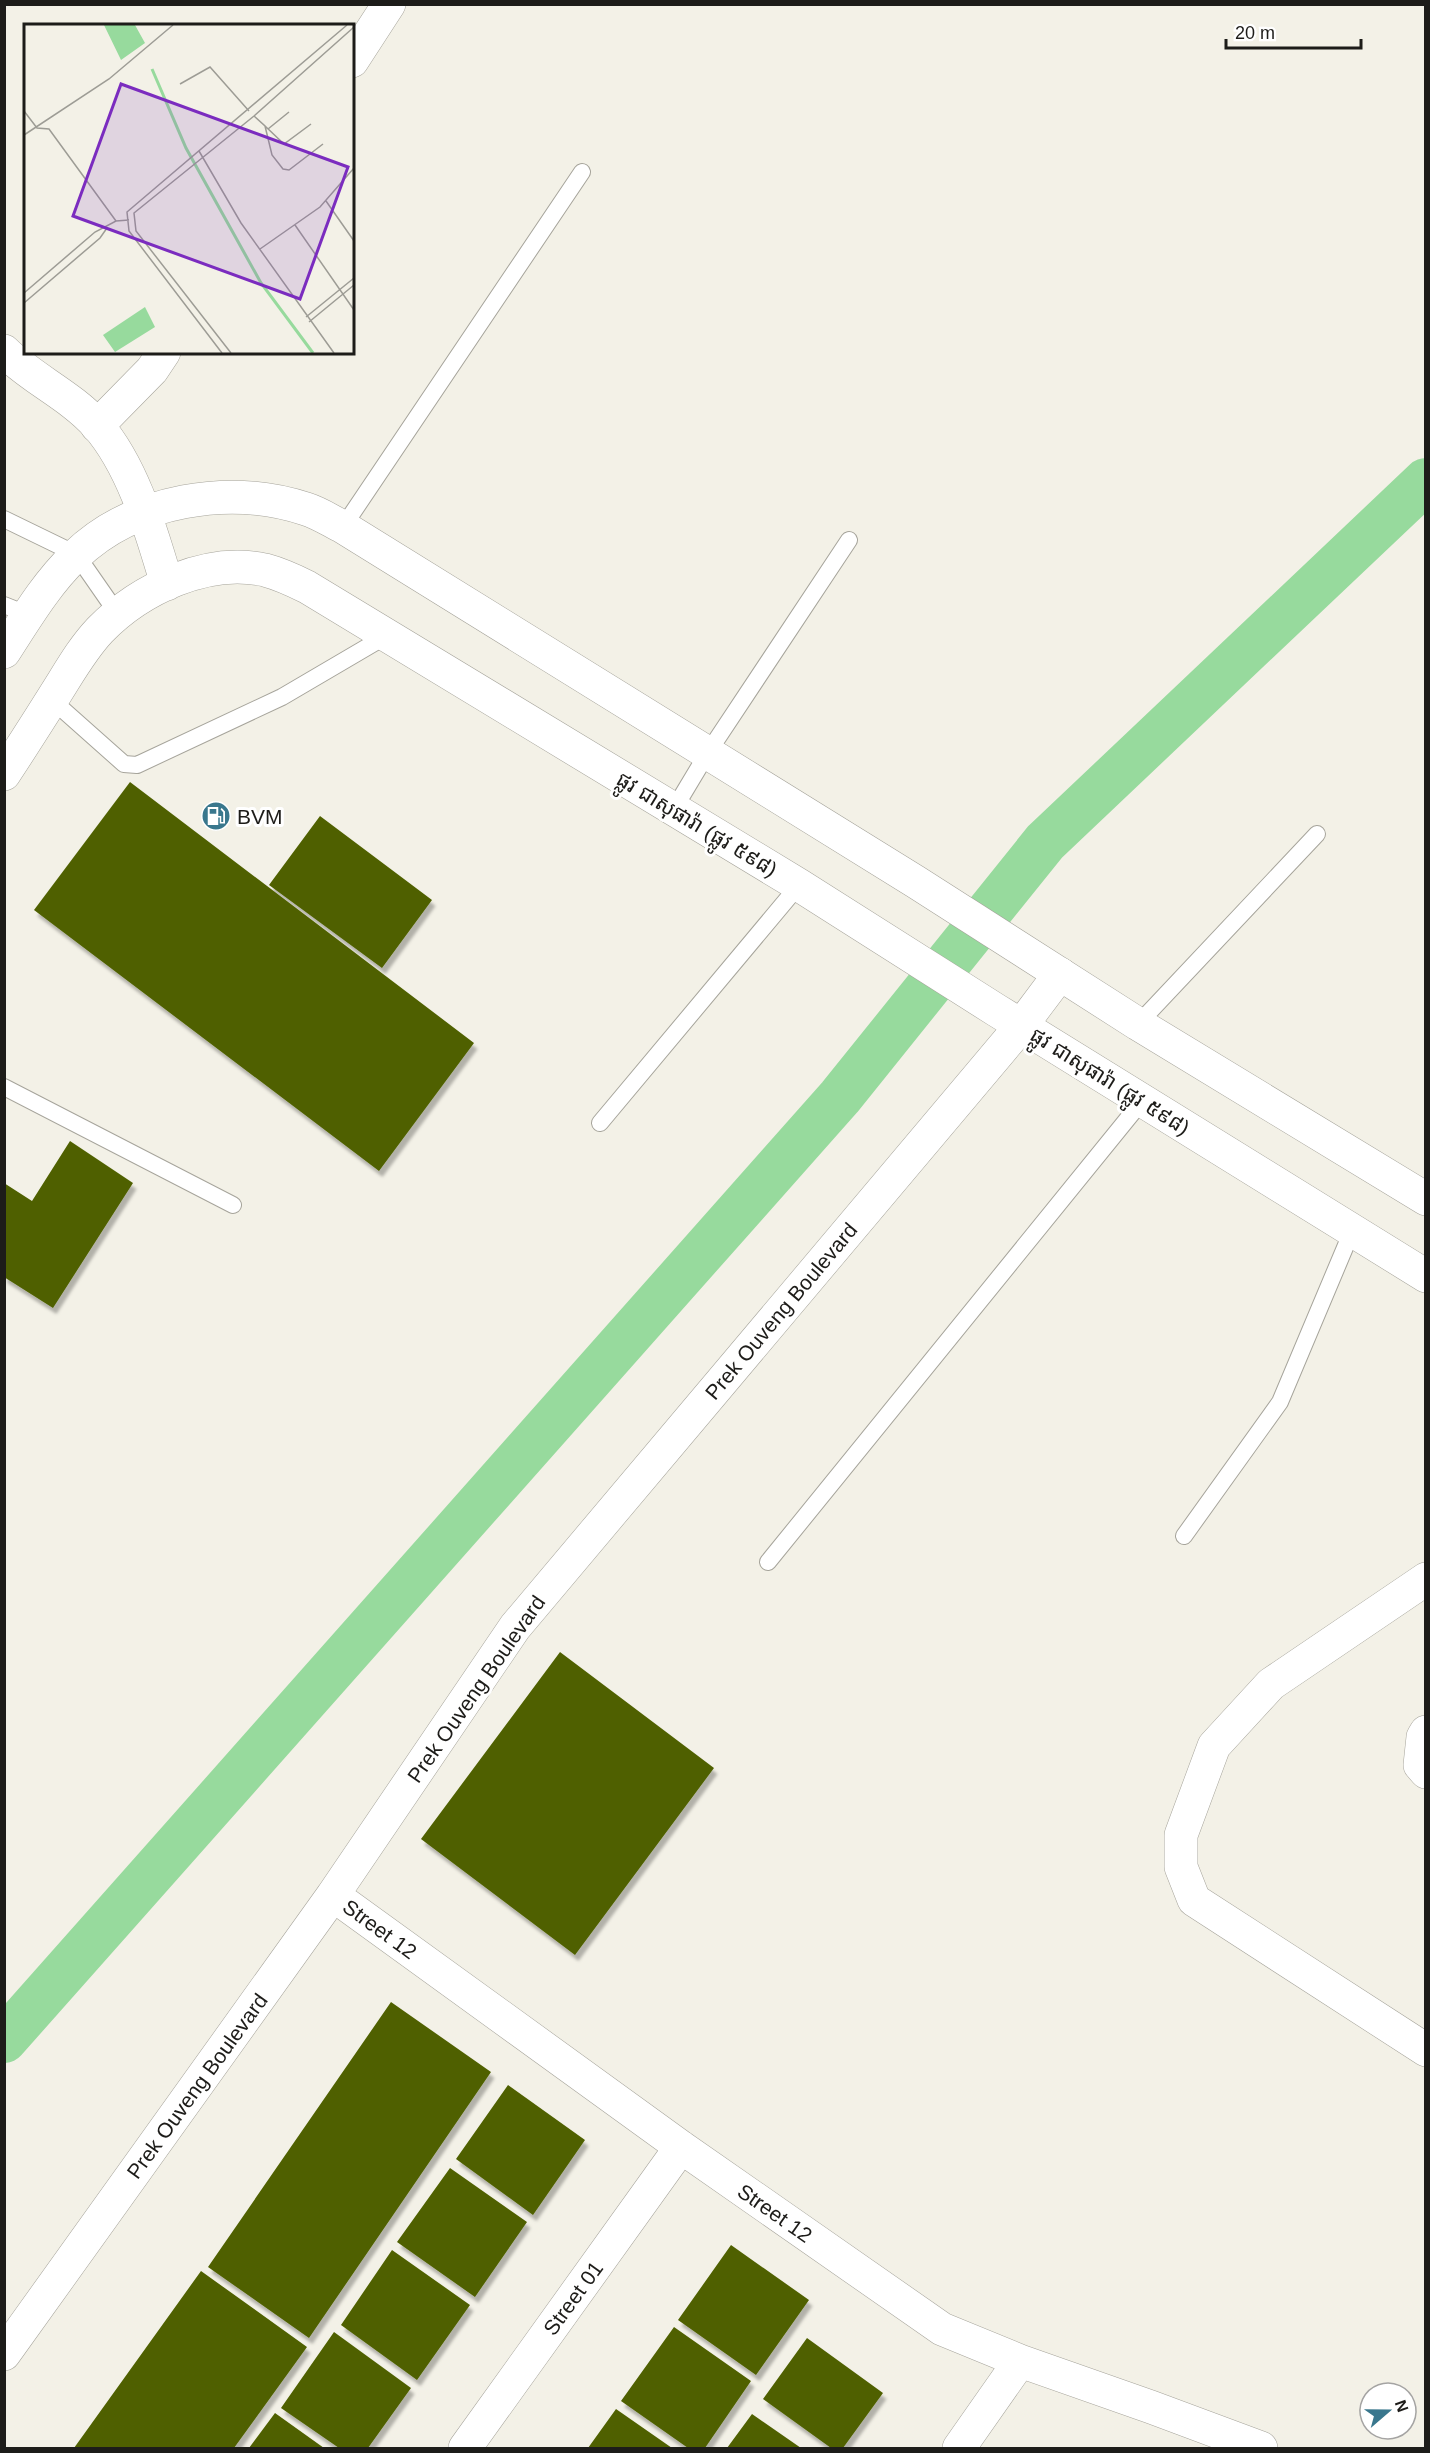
<svg xmlns="http://www.w3.org/2000/svg" width="1430" height="2453" font-family="Arial,'Noto Sans Khmer',sans-serif">
<style>
.lines{fill:none;stroke-linecap:round;stroke-linejoin:round}
.canal{stroke:#97da9d;stroke-width:46}
.building{fill:#4f6106;filter:url(#shadow)}
.service-casing{stroke:#a6a49b;stroke-width:18}
.minor-casing{stroke:#a6a49b;stroke-width:34}
.secondary-casing{stroke:#a6a49b;stroke-width:34}
.service{stroke:#fff;stroke-width:16}
.minor{stroke:#fff;stroke-width:33}
.secondary{stroke:#fff;stroke-width:33}
.labels{text-anchor:middle;dominant-baseline:central;stroke-width:6;stroke-linejoin:round;paint-order:stroke}
.poi-label{font-size:21px;fill:#1d1c19;stroke:#fff;text-anchor:start}
.street-label{font-size:21px;fill:#1d1c19;stroke:#fff}
.inset-river{fill:none;stroke:#97da9d;stroke-width:3}
.inset-road{fill:none;stroke:#9d9c95;stroke-width:1.5}
.view{fill:#7b2cbf;fill-opacity:0.15;stroke:#7b2cbf;stroke-width:3}
.inset-edge{fill:none;stroke:#1d1c19;stroke-width:3}
</style>
<defs>
<filter id="shadow"><feDropShadow dx="3.5" dy="6" stdDeviation="1.5" flood-color="#0004"/></filter>
</defs>
<rect width="100%" height="100%" fill="#f3f1e7"/>
<g class="lines">
<path class="canal" d="M 4,2040 L 840,1097 L 1045,842 L 1426,481"/>
</g>
<path class="building" d="M 130,782 L 474,1043 L 379,1171 L 34,910 Z
M 320,816 L 432,900 L 382,968 L 269,885 Z
M 70,1141 L 133,1183 L 53,1308 L 4,1277 L 4,1183 L 32,1201 Z
M 560,1652 L 714,1768 L 575,1955 L 421,1839 Z
M 391,2002 L 491,2072 L 309,2338 L 208,2267 Z
M 508,2085 L 585,2140 L 533,2215 L 456,2159 Z
M 450,2168 L 527,2222 L 475,2297 L 397,2242 Z
M 731,2245 L 809,2300 L 756,2375 L 678,2320 Z
M 392,2250 L 470,2305 L 417,2380 L 341,2325 Z
M 201,2271 L 307,2347 L 234,2448 L 74,2448 Z
M 674,2327 L 751,2381 L 705,2448 L 688,2448 L 621,2401 Z
M 334,2332 L 411,2388 L 368,2448 L 339,2448 L 281,2408 Z
M 807,2338 L 883,2393 L 843,2448 L 831,2448 L 763,2399 Z
M 616,2409 L 672,2448 L 588,2448 Z
M 275,2413 L 324,2448 L 249,2448 Z
M 752,2414 L 801,2448 L 727,2448 Z"/>
<g class="lines">
<g class="service-casing">
<path id="service" d="M 4,519 L 76,554 L 117,613
M 343,527 L 582,172
M 4,605 L 29,615
M 52,700 L 124,764 L 137,765 L 282,697 L 386,636
M 674,809 L 707,754 L 849,540
M 1138,1024 L 1317,834
M 4,1087 L 233,1205
M 600,1123 L 799,885
M 1184,1536 L 1280,1402 L 1352,1231
M 768,1562 L 1142,1101"/>
</g>
<g class="minor-casing">
<path id="minor" d="M 352,61 L 389,4
M 97,426 L 152,370 L 164,352
M 1426,1579 L 1271,1684 L 1214,1746 L 1181,1835 L 1181,1867 L 1194,1900 L 1426,2050
M 1426,1732 L 1423,1737 L 1420,1765 L 1426,1772
M 333,1895 L 681,2147 L 942,2329 L 1020,2361 L 1151,2407 L 1261,2448
M 4,2354 L 333,1895 L 515,1627 L 1021,1026 L 1060,974
M 465,2448 L 681,2147
M 959,2448 L 1020,2361"/>
</g>
<g class="secondary-casing">
<path id="secondary" d="M 4,351 C 32,379 70,395 97,425 C 134,468 151,531 167,584
M 4,652 C 26,618 46,584 75,556 C 134,499 230,484 306,509 C 319,513 331,521 343,527 L 916,882 L 1138,1024 L 1426,1199
M 4,774 C 22,747 39,720 56,693 C 70,671 82,649 100,630 C 140,589 207,557 265,570 C 280,574 293,580 307,587 L 799,885 L 996,1010 L 1426,1276"/>
</g>
<use href="#service" class="service"/>
<use href="#minor" class="minor"/>
<use href="#secondary" class="secondary"/>
</g>
<defs>
<g id="fuel-disc" transform="scale(1.5)"><circle r="9.5" fill="#39778d" stroke="#fff"/><path d="M-5.5-6h7V0h2V4h1.3V-2.5L3-4.5l.8-.8L6-3V5H2.5V1h-1V6h-7ZM-4.2-4.7v3.2H.2V-4.7Z" fill="#fff"/></g>
</defs>
<g fill-rule="evenodd">
<use href="#fuel-disc" x="216" y="816"/>
</g>
<g class="labels">
<g class="poi-label">
<text x="237" y="816">BVM</text>
</g>
<g class="street-label">
<text transform="translate(697 824) rotate(31)">ផ្លូវ ជាសុផារ៉ា (ផ្លូវ ៥៩៨)</text>
<text transform="translate(1110 1081) rotate(32)">ផ្លូវ ជាសុផារ៉ា (ផ្លូវ ៥៩៨)</text>
<text transform="translate(781 1311) rotate(-50)">Prek Ouveng Boulevard</text>
<text transform="translate(476 1689) rotate(-55)">Prek Ouveng Boulevard</text>
<text transform="translate(380 1929) rotate(36)">Street 12</text>
<text transform="translate(197 2086) rotate(-54)">Prek Ouveng Boulevard</text>
<text transform="translate(775 2213) rotate(35)">Street 12</text>
<text transform="translate(573 2298) rotate(-54)">Street 01</text>
</g>
</g>
<g transform="translate(24 24)">
<rect width="330" height="330" fill="#f3f1e7"/>
<path d="M 80,1 L 111,1 L 121,19 L 97,36 ZM 121,283 L 131,303 L 91,328 L 79,311 Z" fill="#97da9d"/>
<path class="inset-river" d="M 128,45 L 162,124 L 237,259 L 289,329"/>
<path class="inset-road" d="M 156,60 L 186,43 L 225,87M 0,87 L 13,104 L 25,105 L 92,197M 230,92 L 241,102 L 248,131 L 259,145 L 265,146 L 299,120M 241,102 L 260,120 L 287,100M 244,105 L 265,88M 0,111 L 85,55 L 149,1M 175,127 L 217,199 L 310,329M 302,177 L 330,217M 271,201 L 330,286M 236,225 L 296,183 L 330,144M 0,269 L 71,208 L 92,197 L 105,196M 0,279 L 76,214 L 83,204M 282,293 L 330,254M 285,298 L 330,261M 198,329 L 105,207 L 103,188 L 323,1M 207,329 L 112,207 L 110,189 L 230,92 L 330,3"/>
<path class="view" d="M 97,60 L 324,143 L 276,275 L 49,192 Z"/>
<rect width="330" height="330" class="inset-edge"/>
</g>
<rect width="1430" height="2453" fill="none" stroke="#1d1c19" stroke-width="12"/>
<g transform="translate(1388 2411) rotate(70)"><circle r="28" fill="#ffffff" stroke="#a5a4a3" stroke-width="1.5"/>
<path d="M0-4.5L10 22L0 15L-10 22Z" fill="#39778d"/>
<text y="-9" font-size="16" font-weight="bold" text-anchor="middle" fill="#1d1c19">N</text>
</g>
<path d="M1226 39v9h135v-9" fill="none" stroke="#1d1c19" stroke-width="3"/>
<text x="1235" y="39" font-size="18" fill="#1d1c19" stroke="#ffffff" stroke-width="4.5" paint-order="stroke">20 m</text>
</svg>
